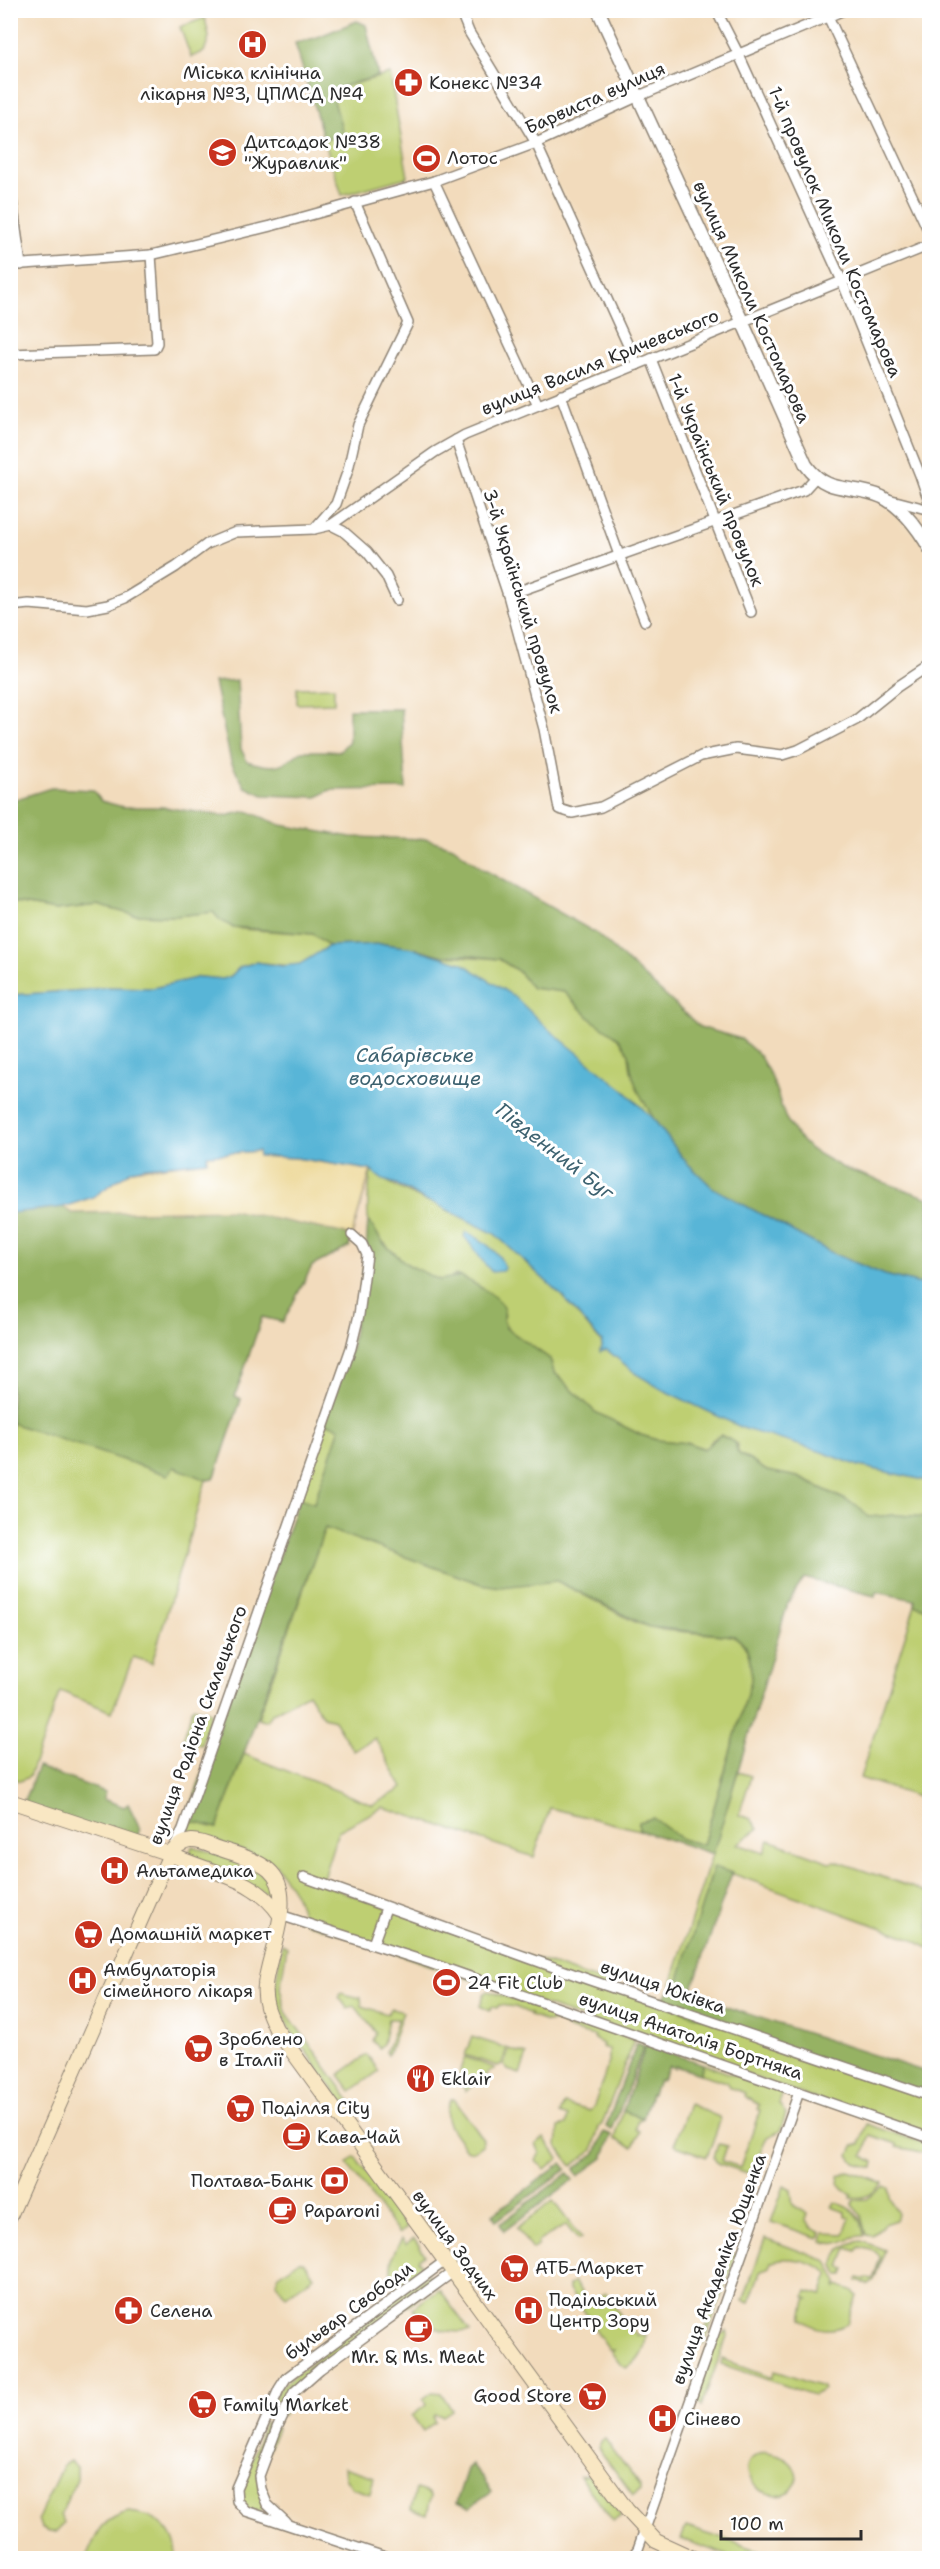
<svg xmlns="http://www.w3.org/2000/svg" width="940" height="2569" font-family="'Shantell Sans',sans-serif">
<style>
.green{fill:#becf72;stroke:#747d4e;stroke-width:1.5}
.forest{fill:#96b264;stroke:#606e48;stroke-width:1.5}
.sand{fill:#eeda9e;stroke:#8c8264;stroke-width:1.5}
.water{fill:#58b5d7;stroke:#427081;stroke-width:1.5}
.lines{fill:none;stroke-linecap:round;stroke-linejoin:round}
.minor-casing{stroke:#8e8374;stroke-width:12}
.tertiary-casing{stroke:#8e8374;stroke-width:15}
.secondary-casing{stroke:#8e8374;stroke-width:16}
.minor{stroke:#fff;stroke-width:9}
.tertiary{stroke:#fff;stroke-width:12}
.secondary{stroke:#f9e7c3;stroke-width:14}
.labels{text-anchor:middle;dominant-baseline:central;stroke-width:6;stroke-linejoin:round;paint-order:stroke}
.poi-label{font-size:18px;fill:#2b2b2b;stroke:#fff;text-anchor:start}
.street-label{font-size:18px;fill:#2b2b2b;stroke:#fff}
.water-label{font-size:20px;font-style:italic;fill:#3d6270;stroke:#fff}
</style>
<rect width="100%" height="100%" fill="#fff"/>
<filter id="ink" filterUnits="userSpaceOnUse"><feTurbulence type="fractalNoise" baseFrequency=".0167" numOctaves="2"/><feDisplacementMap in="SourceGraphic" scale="12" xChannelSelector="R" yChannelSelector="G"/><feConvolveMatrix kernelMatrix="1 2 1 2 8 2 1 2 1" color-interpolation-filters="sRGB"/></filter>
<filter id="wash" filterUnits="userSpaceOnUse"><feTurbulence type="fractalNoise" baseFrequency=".008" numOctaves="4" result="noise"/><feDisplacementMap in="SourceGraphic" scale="24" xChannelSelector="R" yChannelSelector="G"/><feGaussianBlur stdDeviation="1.35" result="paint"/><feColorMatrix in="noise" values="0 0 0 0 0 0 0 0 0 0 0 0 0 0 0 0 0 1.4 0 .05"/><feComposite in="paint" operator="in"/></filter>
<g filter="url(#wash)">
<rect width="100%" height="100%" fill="#f2dbbc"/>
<g class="green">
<polygon points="205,18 209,37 204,52 191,57 180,27"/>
<polygon points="390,74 408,177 342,195 324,140 343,134 331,90"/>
<polygon points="334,687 334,703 297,704 297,688"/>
<polygon points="10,902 56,910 97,905 134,915 176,916 213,912 220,920 241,929 313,934 329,946 499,959 518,971 532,988 564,992 592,1020 619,1038 629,1054 631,1070 655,1121 316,956 300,964 291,966 256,962 240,967 231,976 223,979 200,977 153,988 107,987 86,990 11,995"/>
<path d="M 371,1170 C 380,1179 421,1201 434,1203 L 495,1234 L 561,1295 L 602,1343 L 600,1351 L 607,1350 L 638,1375 L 683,1399 L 859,1466 L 929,1481 L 929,1517 L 895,1515 L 869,1517 L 856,1505 L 798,1477 L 767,1471 L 738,1453 L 737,1444 L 721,1435 L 713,1439 L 706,1449 L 688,1443 L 657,1440 L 641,1435 L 595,1412 L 554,1372 L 550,1359 L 509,1330 L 503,1320 L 505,1315 L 456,1275 C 452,1277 447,1280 443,1280 C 419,1280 377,1242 369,1221 C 365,1211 370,1182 371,1170 Z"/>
<polygon points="63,1207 72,1213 349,1247 312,1266 283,1322 262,1317 235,1396 241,1399 214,1479 206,1480 152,1663 133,1657 112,1712 60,1691 29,1777 20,1781 11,1778 11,1213"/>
<polygon points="325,1422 340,1427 314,1504 299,1498"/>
<path d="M 325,1528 L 481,1584 L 557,1581 L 637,1623 L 663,1630 L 734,1636 C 751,1646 751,1663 751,1681 L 703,1845 L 681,1839 L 653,1818 L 639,1822 L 639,1830 L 550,1808 L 534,1857 L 383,1807 L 338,1831 L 321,1884 L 929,2096 L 929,2138 L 305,1922 L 296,1896 L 275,1863 L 183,1829 L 186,1820 L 217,1828 L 244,1754 L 373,1805 L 403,1788 L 375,1738 L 353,1751 L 334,1720 L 323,1717 L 308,1693 L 271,1714 L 266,1721 L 258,1718 Z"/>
<polygon points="915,1605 929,1609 929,1790 921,1787 918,1797 860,1778"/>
<polygon points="193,1707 211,1712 201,1745 183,1740"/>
<polygon points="738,1772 751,1776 739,1815 751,1819 758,1829 737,1844 764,1853 769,1840 830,1862 836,1861 929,1893 929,1949 913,1939 714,1867 679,1979 676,1983 671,1984"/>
<path d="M 192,1846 C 216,1855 272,1865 274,1894 L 273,1896 L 188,1859 Z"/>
<polygon points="282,1944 287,1947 280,1988 286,2012 353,2104 341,2100 289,2028 278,2006 275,1989"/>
<polygon points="488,1991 634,2040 602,2124 599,2127 593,2150 572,2166 557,2146 559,2127 566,2125 568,2117 560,2114 564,2104 590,2111 594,2106 609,2062 609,2049 602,2047 603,2044 594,2039 594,2036 571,2030 556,2021 547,2022 530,2016 531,2014 515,2007 499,2005 497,2008 492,2007 490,2011 480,2006 484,1994"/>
<polygon points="340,1993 361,1998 362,2006 387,2014 392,2009 403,2012 388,2055 386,2052 398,2019 388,2019 383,2044 379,2048 373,2041 376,2033 355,2006 347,2008 339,1997"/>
<polygon points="472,2037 507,2048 502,2064 498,2066 465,2055"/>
<polygon points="509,2049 527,2055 520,2074 508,2070 504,2065"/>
<polygon points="367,2055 379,2071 351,2091 339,2075"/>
<path d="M 465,2057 L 495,2068 L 466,2091 C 456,2080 459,2070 465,2057 Z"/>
<polygon points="703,2064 783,2092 779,2104 786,2114 780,2131 767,2137 751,2174 717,2163 714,2158 718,2144 727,2146 722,2161 740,2167 760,2110 757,2109 759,2105 744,2096 745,2093 731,2088 727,2082 700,2074"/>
<path d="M 451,2099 L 454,2099 L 483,2139 L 482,2145 L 474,2151 L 466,2149 C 453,2132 439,2119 451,2099 Z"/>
<polygon points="689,2104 719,2117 720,2121 707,2157 674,2145"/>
<polygon points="623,2111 643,2118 637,2121 636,2130 640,2131 633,2147 615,2139"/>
<path d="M 867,2124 L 929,2145 L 929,2156 C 917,2149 908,2150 897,2147 L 897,2144 L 870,2135 L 863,2156 L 874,2162 L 873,2168 L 855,2163 L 849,2155 L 853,2146 L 860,2144 Z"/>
<polygon points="544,2138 559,2158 545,2170 536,2160 540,2153 536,2144"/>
<polygon points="355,2157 407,2228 399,2234 347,2164"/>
<path d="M 848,2171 L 852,2172 L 883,2183 C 874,2193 865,2200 851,2197 L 852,2194 L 843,2190 L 838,2184 L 839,2176 Z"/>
<polygon points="784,2186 791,2190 793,2205 808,2214 806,2220 812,2228 821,2233 819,2238 771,2222"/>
<polygon points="884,2186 889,2188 890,2199 898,2214 896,2220 884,2224 872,2236 866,2235 861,2215 852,2205 854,2200 867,2199"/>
<polygon points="553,2201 581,2238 578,2240 566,2225 537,2242 538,2245 532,2250 517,2228"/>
<path d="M 835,2202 C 853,2209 863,2215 864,2236 C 844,2235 845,2249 822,2241 L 824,2233 L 844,2234 L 850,2218 L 845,2217 L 845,2212 L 832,2207 Z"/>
<path d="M 414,2238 L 425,2254 L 418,2260 L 423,2268 L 396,2288 C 386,2270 391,2254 402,2239 L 406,2244 Z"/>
<path d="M 765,2238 L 827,2261 L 837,2281 L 836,2287 L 838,2285 L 853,2291 L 857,2296 L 847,2324 C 832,2332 814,2331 802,2318 L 806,2300 L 809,2299 L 805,2297 L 807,2291 L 822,2295 L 829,2275 C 820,2262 786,2254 771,2262 L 769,2267 L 760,2272 L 749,2303 L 743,2301 Z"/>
<path d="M 861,2241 L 885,2250 L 874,2280 L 869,2285 L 857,2281 L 858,2278 L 865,2280 L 866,2278 L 873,2279 L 880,2258 C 877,2249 868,2250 859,2247 L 856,2251 L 847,2248 L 840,2267 L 846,2269 L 844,2275 L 839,2275 C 825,2259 845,2242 861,2241 Z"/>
<polygon points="732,2254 737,2254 704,2344 701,2342"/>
<polygon points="299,2261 305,2263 314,2276 286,2296 276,2283 278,2276"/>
<polygon points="428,2274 436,2285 299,2385 283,2415 270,2410 280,2387"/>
<path d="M 574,2282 L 590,2304 L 606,2293 L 628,2327 L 630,2327 L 637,2335 L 646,2335 C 646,2350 637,2363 626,2368 L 620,2364 L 611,2352 L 613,2350 L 609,2350 L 593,2327 L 594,2325 L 569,2290 L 569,2286 Z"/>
<path d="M 439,2289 L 443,2295 L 470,2331 C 446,2334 428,2329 413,2308 Z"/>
<polygon points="727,2331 728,2333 701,2407 697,2402 698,2394 718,2336"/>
<polygon points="722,2359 772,2378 775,2371 822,2387 823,2390 813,2395 721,2364"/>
<polygon points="432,2392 441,2393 452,2410 443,2416 434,2414 433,2418 435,2422 423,2431 412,2416 426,2405 423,2399"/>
<polygon points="265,2422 277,2428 262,2465 263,2508 261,2511 246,2511 237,2498"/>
<polygon points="605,2439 640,2486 640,2490 633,2495 598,2448 602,2440"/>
<path d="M 765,2452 C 782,2454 797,2461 798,2479 L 789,2492 C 760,2506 725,2462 765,2452 Z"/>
<path d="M 70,2461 L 77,2467 L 77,2479 L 60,2515 L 64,2522 C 58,2534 53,2535 41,2528 L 38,2519 L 62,2466 Z"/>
<polygon points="344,2467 374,2477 370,2494 352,2488 345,2477"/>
<polygon points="591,2475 621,2516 613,2521 579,2476"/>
<polygon points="416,2489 428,2493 431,2496 427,2515 411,2510"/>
<path d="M 129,2512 C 156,2514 177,2530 177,2558 L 86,2558 C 97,2534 100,2519 129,2512 Z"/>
<polygon points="686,2527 783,2558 735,2558 681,2539"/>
</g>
<g class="forest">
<polygon points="357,21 366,25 378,76 331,90 343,134 324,140 295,43 315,38"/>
<path d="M 237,680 L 241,749 L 247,761 C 271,769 282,768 301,751 L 340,751 L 349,741 L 349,709 L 401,709 L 406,789 L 330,790 L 317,797 L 263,795 L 245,787 L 231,762 L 214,682 Z"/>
<polygon points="51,788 93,790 101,801 123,807 162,807 225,816 247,811 281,825 351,837 427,839 453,847 483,869 596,933 700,1027 741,1039 759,1055 772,1078 785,1117 796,1135 810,1149 843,1168 929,1198 929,1286 885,1275 834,1254 713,1188 686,1162 655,1121 637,1089 631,1070 629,1054 619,1038 592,1020 564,992 532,988 518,971 499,959 465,955 444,956 413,948 384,944 329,946 313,934 232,927 220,920 213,912 176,916 134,915 97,905 56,910 11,902 10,801"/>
<polygon points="63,1207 72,1213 232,1210 352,1235 349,1247 312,1266 283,1322 262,1317 235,1396 241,1399 214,1479 206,1480 174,1467 168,1475 11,1423 11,1213"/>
<path d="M 368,1220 L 384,1244 L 407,1264 L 439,1280 L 461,1276 C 475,1285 512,1300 503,1320 L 506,1328 L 550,1359 L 554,1372 L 595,1412 L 641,1435 L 657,1440 L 688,1443 L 704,1449 L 720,1435 L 735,1442 L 738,1453 L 767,1471 L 798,1477 L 856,1505 L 869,1517 L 895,1515 L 929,1517 L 929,1609 L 915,1605 L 915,1600 L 876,1592 L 875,1596 L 804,1578 L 788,1603 L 713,1854 L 639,1830 L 639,1822 L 653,1818 L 681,1839 L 703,1845 L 751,1681 C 751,1663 751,1646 734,1636 L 649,1627 L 557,1581 L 500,1587 L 481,1584 L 325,1528 L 217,1828 L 186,1820 L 299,1498 L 314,1503 L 340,1428 L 325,1422 L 351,1348 L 366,1251 Z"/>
<polygon points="38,1767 105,1792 103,1799 124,1807 128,1804 140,1828 135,1843 22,1805"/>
<polygon points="714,1867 732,1873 690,1995 929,2073 929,2096 659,2003 679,1979"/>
<polygon points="637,2043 644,2046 612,2130 606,2127"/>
<polygon points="646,2045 703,2064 700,2074 675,2066 674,2068 669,2066 661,2081 658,2080 653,2094 651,2094 643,2118 623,2111"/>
<polygon points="604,2132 612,2135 603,2158 578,2176 574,2169 596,2153"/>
<polygon points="562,2163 567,2169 496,2221 493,2214"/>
<polygon points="568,2173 573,2180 504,2231 500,2224"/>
<polygon points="472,2464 492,2492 469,2508 456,2503 467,2469"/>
</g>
<polygon class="sand" points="259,1151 259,1156 296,1158 371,1170 352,1235 232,1210 72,1213 63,1207 93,1197 132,1170 207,1161 207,1155"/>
<g class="water">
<polygon points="384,944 413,948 462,963 515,997 547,1028 625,1091 655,1121 686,1162 713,1188 834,1254 885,1275 929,1286 929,1481 859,1466 822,1452 745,1429 663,1390 638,1375 607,1350 600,1352 602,1342 561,1295 495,1234 434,1203 426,1201 396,1184 383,1180 370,1170 296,1158 259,1156 258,1151 207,1155 207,1161 146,1167 132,1170 93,1197 63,1207 11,1213 11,995 86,990 107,987 153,988 200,977 223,979 231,976 240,967 256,962 282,966 300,964 329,946"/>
<path d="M 466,1232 C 480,1238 501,1253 505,1268 L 502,1271 L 492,1272 C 481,1261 474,1248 464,1236 Z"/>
</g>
</g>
<g filter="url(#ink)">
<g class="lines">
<defs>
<g id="minor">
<polyline points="460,10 469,32 536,143 637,365"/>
<polyline points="716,10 739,55 842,281 920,475 930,504"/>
<polyline points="825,10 930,234"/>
<polyline points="434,181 538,405"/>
<polyline points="10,186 21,265"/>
<polyline points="10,265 151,255 271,226 434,181 536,143 639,96 844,10"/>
<polyline points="10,354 154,349 157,343 151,255"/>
<polyline points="651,359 751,612"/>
<polyline points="561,395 619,555 645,621"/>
<polyline points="456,440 508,595 544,729 559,809 572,813 601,807 701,756 736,749 782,755 798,750 856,720 897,687 930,665"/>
<polyline points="888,499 930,510"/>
<polyline points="331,525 435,452 465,435 930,245"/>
<polyline points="314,529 336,504 348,470 358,425 408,323 355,202"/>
<polyline points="508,595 804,490 815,478"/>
<polyline points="10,606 29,604 87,609 108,605 125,598 176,567 207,544 236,532 314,529 331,525 343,531 367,552 386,576 397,600"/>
<polyline points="174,1847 183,1829 351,1348 359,1315 367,1255 362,1244 352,1235"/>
<polyline points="304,1877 587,1979 930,2096"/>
<polyline points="280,1915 430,1963 930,2138"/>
<polyline points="373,1944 386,1908"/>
<polyline points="286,2522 267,2504 261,2489 259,2476 277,2428 294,2392 320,2369 453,2272"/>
<polyline points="388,2558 246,2511 237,2501 236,2488 279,2389 286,2378 445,2261"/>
<polyline points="631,2558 638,2549 799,2092"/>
</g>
<path id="tertiary" d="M 598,10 L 742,321 L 806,465 C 829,497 852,483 882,497 C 902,507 919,530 930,549"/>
<g id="secondary">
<path d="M 10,1801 L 170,1854 C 210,1874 253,1875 280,1915"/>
<path d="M 10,2216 L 170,1854 C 184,1837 195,1839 214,1847 C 231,1853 255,1858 269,1870 C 298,1895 268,1953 265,1985 C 263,2001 269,2014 276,2029 L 627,2510 L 656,2541 L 693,2558"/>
</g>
</defs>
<use href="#minor" class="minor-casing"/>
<use href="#tertiary" class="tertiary-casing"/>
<use href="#secondary" class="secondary-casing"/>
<use href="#minor" class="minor"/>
<use href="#tertiary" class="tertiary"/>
<use href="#secondary" class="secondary"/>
</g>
</g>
<defs>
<symbol id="hospital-disc" viewBox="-11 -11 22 22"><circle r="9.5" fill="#c8321e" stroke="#fff"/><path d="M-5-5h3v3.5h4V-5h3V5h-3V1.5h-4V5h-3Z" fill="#fff"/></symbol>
<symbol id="pharmacy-disc" viewBox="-11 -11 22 22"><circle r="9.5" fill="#c8321e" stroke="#fff"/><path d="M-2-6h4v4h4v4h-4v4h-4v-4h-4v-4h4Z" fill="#fff"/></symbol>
<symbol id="school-disc" viewBox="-11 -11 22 22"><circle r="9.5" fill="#c8321e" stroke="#fff"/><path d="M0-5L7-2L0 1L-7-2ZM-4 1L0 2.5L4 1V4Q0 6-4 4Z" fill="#fff"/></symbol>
<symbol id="stadium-disc" viewBox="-11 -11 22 22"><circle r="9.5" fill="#c8321e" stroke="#fff"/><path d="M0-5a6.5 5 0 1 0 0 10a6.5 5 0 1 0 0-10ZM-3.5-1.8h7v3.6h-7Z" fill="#fff"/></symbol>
<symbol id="supermarket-disc" viewBox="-11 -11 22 22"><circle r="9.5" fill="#c8321e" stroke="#fff"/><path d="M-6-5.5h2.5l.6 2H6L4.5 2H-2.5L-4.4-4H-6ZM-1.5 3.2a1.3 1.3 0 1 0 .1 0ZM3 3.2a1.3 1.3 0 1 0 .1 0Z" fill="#fff"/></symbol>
<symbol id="restaurant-disc" viewBox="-11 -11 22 22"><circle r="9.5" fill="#c8321e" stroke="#fff"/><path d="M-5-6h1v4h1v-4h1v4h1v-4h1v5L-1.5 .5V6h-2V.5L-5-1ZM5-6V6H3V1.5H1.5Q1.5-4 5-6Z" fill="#fff"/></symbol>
<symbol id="cafe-disc" viewBox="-11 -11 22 22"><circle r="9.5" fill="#c8321e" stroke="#fff"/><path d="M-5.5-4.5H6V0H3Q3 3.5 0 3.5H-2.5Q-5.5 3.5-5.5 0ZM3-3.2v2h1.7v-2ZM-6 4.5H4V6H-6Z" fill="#fff"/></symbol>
<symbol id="bank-disc" viewBox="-11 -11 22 22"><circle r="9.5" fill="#c8321e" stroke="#fff"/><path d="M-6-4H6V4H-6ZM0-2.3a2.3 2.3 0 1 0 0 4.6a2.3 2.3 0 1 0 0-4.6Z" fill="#fff"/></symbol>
</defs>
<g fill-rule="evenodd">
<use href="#hospital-disc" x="236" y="28" width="33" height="33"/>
<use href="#pharmacy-disc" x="392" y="66" width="33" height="33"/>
<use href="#school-disc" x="206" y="136" width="33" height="33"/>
<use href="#stadium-disc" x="410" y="142" width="33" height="33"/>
<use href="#hospital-disc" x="98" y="1854" width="33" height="33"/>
<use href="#supermarket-disc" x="72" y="1918" width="33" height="33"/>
<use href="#hospital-disc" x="66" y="1964" width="33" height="33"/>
<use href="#stadium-disc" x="430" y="1966" width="33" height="33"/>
<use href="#supermarket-disc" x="182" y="2032" width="33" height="33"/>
<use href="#restaurant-disc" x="404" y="2062" width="33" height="33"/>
<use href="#supermarket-disc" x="224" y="2092" width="33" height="33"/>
<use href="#cafe-disc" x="280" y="2120" width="33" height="33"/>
<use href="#bank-disc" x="318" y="2164" width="33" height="33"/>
<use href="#cafe-disc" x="266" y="2194" width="33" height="33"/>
<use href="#supermarket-disc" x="498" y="2252" width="33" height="33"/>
<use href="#hospital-disc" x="512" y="2294" width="33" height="33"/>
<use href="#pharmacy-disc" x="112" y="2294" width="33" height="33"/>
<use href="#cafe-disc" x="402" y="2312" width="33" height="33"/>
<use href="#supermarket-disc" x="576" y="2380" width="33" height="33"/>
<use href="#supermarket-disc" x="186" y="2388" width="33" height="33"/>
<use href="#hospital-disc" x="646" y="2402" width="33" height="33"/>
</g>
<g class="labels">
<g class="poi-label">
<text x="252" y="73" text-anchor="middle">Міська клінічна<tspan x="252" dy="21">лікарня №3, ЦПМСД №4</tspan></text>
<text x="429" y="83">Конекс №34</text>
<text x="244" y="142">Дитсадок №38<tspan x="244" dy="21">"Журавлик"</tspan></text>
<text x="447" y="158">Лотос</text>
<text x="136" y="1871">Альтамедика</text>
<text x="110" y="1934">Домашній маркет</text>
<text x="103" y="1970">Амбулаторія<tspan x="103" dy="21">сімейного лікаря</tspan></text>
<text x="467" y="1983">24 Fit Club</text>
<text x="219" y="2039">Зроблено<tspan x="219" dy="21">в Італії</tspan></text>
<text x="441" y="2079">Eklair</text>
<text x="262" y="2108">Поділля City</text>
<text x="317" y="2137">Кава-Чай</text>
<text x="313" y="2181" text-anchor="end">Полтава-Банк</text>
<text x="304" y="2211">Paparoni</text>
<text x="535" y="2268">АТБ-Маркет</text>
<text x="549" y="2300">Подільський<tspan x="549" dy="21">Центр Зору</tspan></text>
<text x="150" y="2311">Селена</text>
<text x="418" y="2357" text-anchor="middle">Mr. &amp; Ms. Meat</text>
<text x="572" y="2396" text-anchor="end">Good Store</text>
<text x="223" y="2405">Family Market</text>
<text x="684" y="2419">Сінево</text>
</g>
<g class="street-label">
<text transform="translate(595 98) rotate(-24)">Барвиста вулиця</text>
<text transform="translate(835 232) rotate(67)">1-й провулок Миколи Костомарова</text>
<text transform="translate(752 302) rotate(66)">вулиця Миколи Костомарова</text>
<text transform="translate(600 362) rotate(-22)">вулиця Василя Кричевського</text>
<text transform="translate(716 480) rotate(68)">1-й Український провулок</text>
<text transform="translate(523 601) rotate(73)">3-й Український провулок</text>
<text transform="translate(198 1725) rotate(-70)">вулиця Родіона Скалецького</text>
<text transform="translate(663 1987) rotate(19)">вулиця Юківка</text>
<text transform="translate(691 2036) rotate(19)">вулиця Анатолія Бортняка</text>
<text transform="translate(455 2245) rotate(54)">вулиця Зодчих</text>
<text transform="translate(719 2269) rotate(-70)">вулиця Академіка Ющенка</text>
<text transform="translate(349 2311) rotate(-36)">бульвар Свободи</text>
</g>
<g class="water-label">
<text x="415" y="1055">Сабарівське<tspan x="415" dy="23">водосховище</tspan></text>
<text transform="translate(555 1151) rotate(38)">Південний Буг</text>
</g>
</g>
<rect width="940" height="2569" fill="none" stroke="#fff" stroke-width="36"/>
<path d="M721 2530v9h140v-9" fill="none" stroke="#2b2b2b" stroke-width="3"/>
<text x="730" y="2530" font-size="18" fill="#2b2b2b" stroke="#ffffff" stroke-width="4.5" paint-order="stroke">100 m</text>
</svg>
